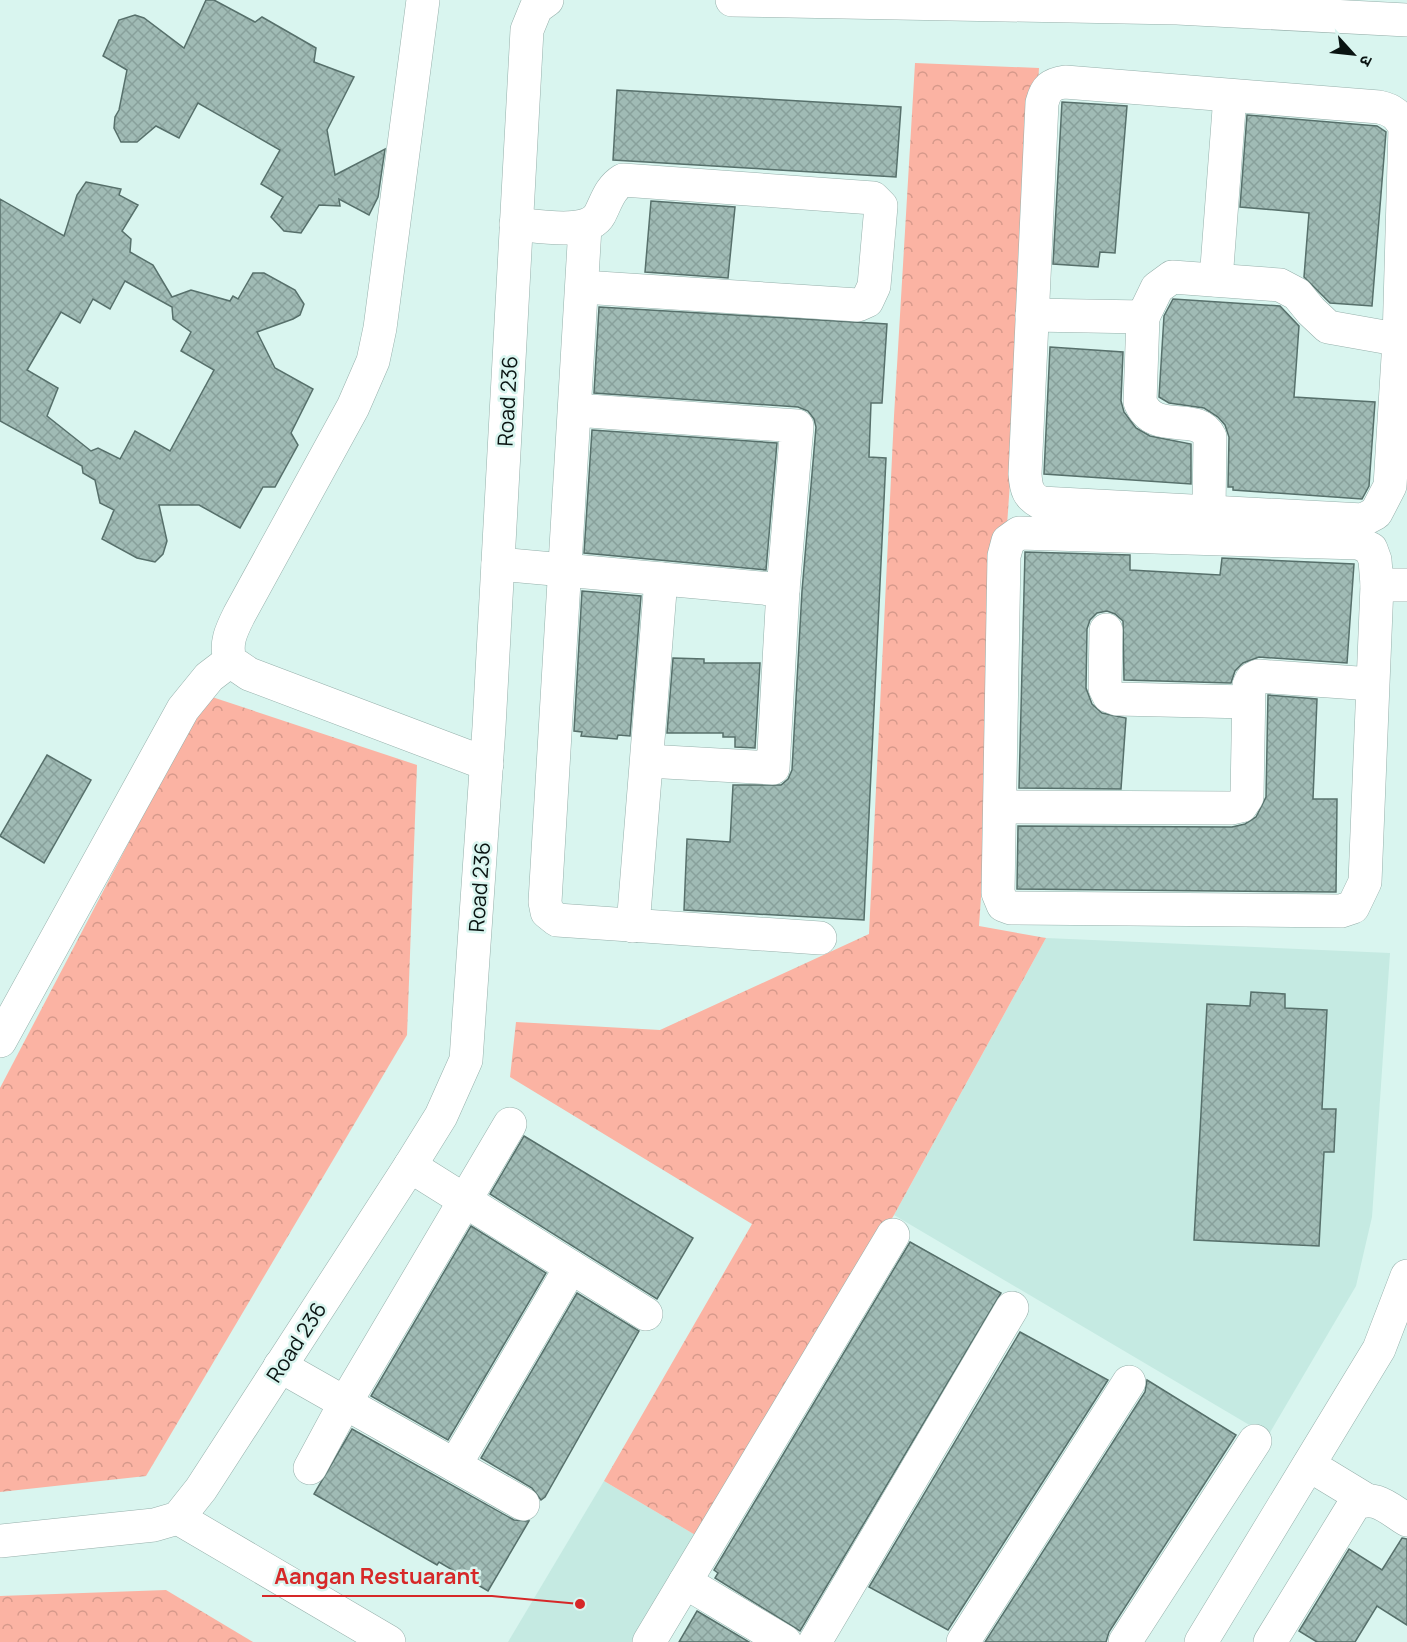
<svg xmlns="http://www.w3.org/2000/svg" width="1407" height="1642" font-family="Manrope,'Noto Sans Devanagari',sans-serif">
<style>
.built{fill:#c5eae2}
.park{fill:url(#park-crowns)}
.building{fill:url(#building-cross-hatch);stroke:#57706b;stroke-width:1.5;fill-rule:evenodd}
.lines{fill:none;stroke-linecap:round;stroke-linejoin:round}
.street-casing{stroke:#96b0ab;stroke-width:34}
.secondary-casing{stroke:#96b0ab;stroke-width:34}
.street{stroke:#fff;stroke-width:33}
.secondary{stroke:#fff;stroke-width:33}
.labels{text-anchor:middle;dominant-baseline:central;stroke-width:5;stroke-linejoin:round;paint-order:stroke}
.street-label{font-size:21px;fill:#0a1412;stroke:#d9f5ef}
.leader{fill:none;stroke:#d62828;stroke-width:2}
.callout-dot{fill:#d62828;stroke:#d9f5ef;stroke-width:2}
.callout-label{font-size:22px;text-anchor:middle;font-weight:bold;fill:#d62828;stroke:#d9f5ef;stroke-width:5;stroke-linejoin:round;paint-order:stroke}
</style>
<defs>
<pattern id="park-crowns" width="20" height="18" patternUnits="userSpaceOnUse" patternTransform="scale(1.5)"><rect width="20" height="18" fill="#fbb3a3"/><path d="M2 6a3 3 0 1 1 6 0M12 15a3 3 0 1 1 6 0" fill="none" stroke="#d6998b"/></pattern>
<pattern id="building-cross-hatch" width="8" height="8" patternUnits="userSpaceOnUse" patternTransform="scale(1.5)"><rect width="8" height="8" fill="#a0bbb5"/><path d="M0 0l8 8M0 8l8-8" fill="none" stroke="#88a09b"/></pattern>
</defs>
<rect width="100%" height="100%" fill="#d9f5ef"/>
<g class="built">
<polygon points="1046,938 1390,953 1372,1217 1356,1286 1268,1436 894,1215"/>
<polygon points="604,1481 702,1539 641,1642 508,1642"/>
</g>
<g class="park">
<polygon points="915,63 1039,68 979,926 1046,938 894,1215 702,1539 604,1481 752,1224 510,1077 516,1022 660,1030 869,934 894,416"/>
<polygon points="206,695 417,765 407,1035 146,1476 0,1492 0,1088"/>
<polygon points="166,1590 253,1642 0,1642 0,1596"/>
</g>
<g class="building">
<polygon points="206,0 214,0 255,22 262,17 316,48 314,62 354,77 327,130 335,175 385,149 378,197 369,215 339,199 340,206 319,205 301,233 284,231 271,217 283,197 261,184 280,150 198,103 179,138 156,126 137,142 121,142 114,128 115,117 119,110 127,70 103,56 119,20 135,15 144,18 184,48"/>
<polygon points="617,90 901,107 896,177 613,160"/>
<polygon points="1062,102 1127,106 1115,253 1100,252 1098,267 1053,264"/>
<polygon points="1247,115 1377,126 1386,132 1372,306 1330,303 1304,277 1309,213 1240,207"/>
<path d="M 86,182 L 121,189 L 119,195 L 138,205 L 122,231 L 131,239 L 130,252 L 153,265 L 172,297 L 191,290 L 230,301 L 233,296 L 238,299 L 253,273 L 264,273 L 295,290 L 304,304 L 300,315 L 293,319 L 257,332 L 275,368 L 313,389 L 291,433 L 298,445 L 275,487 L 263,487 L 240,528 L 199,505 L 159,505 L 167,541 L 163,554 L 155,562 L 137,558 L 102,539 L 114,510 L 100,503 L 95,480 L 83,473 L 82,466 L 0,421 L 0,199 L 64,236 L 77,195 ZM 125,281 L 172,307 L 173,319 L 191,332 L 181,351 L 214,370 L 170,451 L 135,431 L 120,459 L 98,448 L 91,451 L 47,416 L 58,388 L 27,370 L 61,312 L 80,323 L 93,299 L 110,309 Z"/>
<polygon points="651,201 735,207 728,278 645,272"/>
<polygon points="1173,299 1280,306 1299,326 1294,397 1375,402 1369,486 1362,499 1233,490 1233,487 1228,487 1229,437 1225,425 1218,417 1204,408 1169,403 1159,397 1164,316"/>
<polygon points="599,307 887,324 882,403 871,403 869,457 886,458 864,920 684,910 687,839 730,842 733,785 781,785 788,779 792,770 802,591 816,427 814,419 808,411 798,407 594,393"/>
<polygon points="1050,347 1123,352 1121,401 1124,412 1136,428 1150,436 1191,444 1191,484 1044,474"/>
<polygon points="592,430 777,443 766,570 584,553"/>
<polygon points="1025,552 1130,555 1130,570 1220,575 1222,558 1354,564 1347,663 1259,657 1243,663 1235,671 1231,683 1124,680 1123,621 1115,614 1107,611 1097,613 1090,620 1087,629 1086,688 1092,704 1102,713 1126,718 1121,789 1019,788"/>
<polygon points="582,591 641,596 630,736 618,735 617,739 581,736 582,732 574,731"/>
<polygon points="673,658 704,659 704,663 760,663 755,748 735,747 735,737 723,737 723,733 667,733"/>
<polygon points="1268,695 1317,699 1313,799 1337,799 1336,892 1017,889 1018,826 1232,827 1245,824 1256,817 1266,797"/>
<polygon points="47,755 91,780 44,863 0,836"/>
<polygon points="1251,992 1285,994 1285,1008 1327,1010 1322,1109 1336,1109 1334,1152 1324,1152 1319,1246 1194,1240 1207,1004 1250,1006"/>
<polygon points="524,1136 693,1238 657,1299 490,1194"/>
<polygon points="471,1226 546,1273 448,1440 371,1396"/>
<polygon points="910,1242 1001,1293 800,1631 715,1578 718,1573 714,1570"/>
<polygon points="577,1293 639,1331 545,1497 541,1500 532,1488 481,1458"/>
<polygon points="1020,1332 1108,1380 948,1630 869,1587"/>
<polygon points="1147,1380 1236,1435 1109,1632 1106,1642 985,1642 1145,1392"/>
<polygon points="352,1429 514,1520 529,1521 488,1591 439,1562 437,1565 314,1494"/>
<polygon points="1402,1538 1407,1539 1407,1625 1377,1606 1355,1642 1317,1642 1299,1631 1349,1549 1382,1570"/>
<polygon points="697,1611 749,1642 679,1642"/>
</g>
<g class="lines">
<defs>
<g id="street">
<path d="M 423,0 L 380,328 L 373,361 L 353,407 L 239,615 C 231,631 225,643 230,661 L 249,674 L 487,764"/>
<path d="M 1065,82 L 1379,107 C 1393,110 1398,115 1405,127 L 1399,341 L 1390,486 L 1376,513 L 1363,520 L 1041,503 C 1028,496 1026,489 1025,474 L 1042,103 C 1046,88 1051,84 1065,82 Z"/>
<path d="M 516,224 C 539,226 588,236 600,214 C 607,200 610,188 623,180 L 873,198 L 881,206 L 874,286 L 867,301 L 858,305 L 583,287"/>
<polyline points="585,227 545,902 547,912 557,920 820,938"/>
<polyline points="1216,280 1230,96"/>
<polyline points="1032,315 1143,317 1157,288 1172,277 1280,285 1297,294 1311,311 1328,327 1407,341"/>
<path d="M 1143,317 L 1140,402 C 1155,437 1197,410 1210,437 L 1209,511"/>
<polyline points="575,410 797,426 783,590 773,768 647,761"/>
<polygon points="1019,533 1359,543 1371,549 1375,560 1377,585 1365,882 1353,907 1341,911 1011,908 1003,905 998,893 1004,556 1008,541"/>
<polyline points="498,564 783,590"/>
<polyline points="1377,585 1407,585"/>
<polyline points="1106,630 1105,688 1109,696 1117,699 1248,702"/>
<polyline points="1000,807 1232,808 1241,806 1247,797 1249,685 1252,679 1258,676 1372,684"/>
<polyline points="633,926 661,579"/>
<polyline points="0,1041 183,709 209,677 230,661"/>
<polyline points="410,1166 646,1314"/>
<polyline points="280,1366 523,1504"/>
<polyline points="455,1465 571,1267"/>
<polyline points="1309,1465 1365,1499"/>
<polyline points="310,1468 345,1403 510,1124"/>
<polyline points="178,1518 389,1642"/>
<polyline points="685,1582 785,1642"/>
<polyline points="649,1642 893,1235"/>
<polyline points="815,1642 1012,1308"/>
<polyline points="963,1642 1129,1382"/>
<polyline points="1125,1642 1255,1441"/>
<polyline points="1201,1642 1379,1349 1407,1276"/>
<path d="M 1270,1642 L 1354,1505 C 1374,1493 1389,1509 1407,1520"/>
</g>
<g id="secondary">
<polyline points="732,0 1177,8 1407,20"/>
<polyline points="0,1541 154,1525 178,1518 201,1489 410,1166 441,1116 466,1060 489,727 527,30 536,8 547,0"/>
</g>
</defs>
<use href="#street" class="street-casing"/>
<use href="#secondary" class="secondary-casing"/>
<use href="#street" class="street"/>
<use href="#secondary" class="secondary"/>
</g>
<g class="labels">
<g class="street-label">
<text transform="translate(507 401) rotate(-87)">Road 236</text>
<text transform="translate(479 887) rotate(-86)">Road 236</text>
<text transform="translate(296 1342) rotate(-57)">Road 236</text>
</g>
</g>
<path class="leader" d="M580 1604L492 1596H262"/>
<circle class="callout-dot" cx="580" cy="1604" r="6"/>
<g class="callout-label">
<text x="377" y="1584">Aangan Restuarant</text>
</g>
<g transform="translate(1353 54) rotate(117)" stroke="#d9f5ef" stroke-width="4.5" paint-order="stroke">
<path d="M0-4.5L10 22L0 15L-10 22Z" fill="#0a1412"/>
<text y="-9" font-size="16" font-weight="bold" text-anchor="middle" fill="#0a1412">उ</text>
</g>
</svg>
